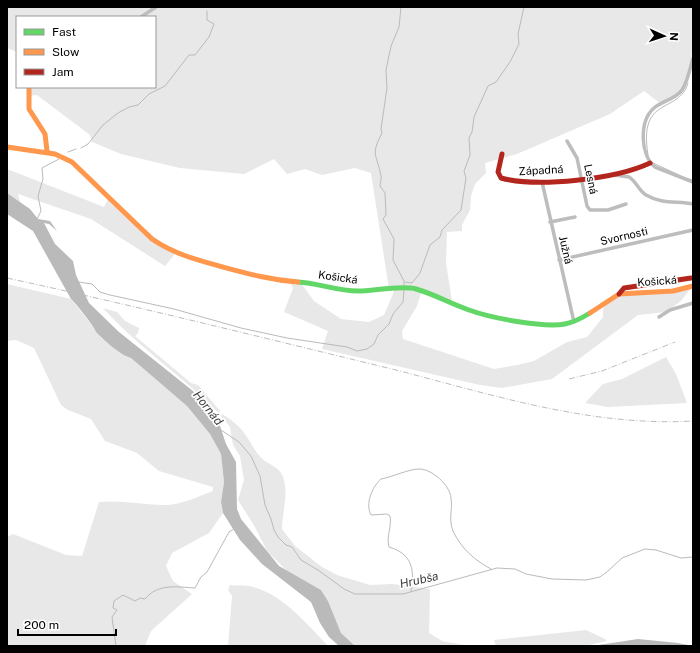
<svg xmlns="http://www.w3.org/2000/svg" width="700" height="653" font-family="'Public Sans',sans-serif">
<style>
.green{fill:#e8e8e8}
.water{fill:#bababa}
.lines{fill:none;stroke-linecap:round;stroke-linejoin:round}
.stream{stroke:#bababa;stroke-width:1}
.street{stroke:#bdbdbd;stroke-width:3.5}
.fast{stroke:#63d668;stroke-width:5}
.slow{stroke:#ff974d;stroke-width:5}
.jam{stroke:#b3261e;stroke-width:5}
.rail{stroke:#bdbdbd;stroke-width:1;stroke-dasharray:6 2 1 2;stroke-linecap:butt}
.labels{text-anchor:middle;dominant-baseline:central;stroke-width:3.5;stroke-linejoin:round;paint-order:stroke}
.street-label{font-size:11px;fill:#000;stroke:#fff}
.water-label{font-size:12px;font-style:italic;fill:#3d3d3d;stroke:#fff}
</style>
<rect width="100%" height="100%" fill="#fff"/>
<g class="green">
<path d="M 7,7 L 693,7 C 693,29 695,75 679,92 C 675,97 667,100 661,104 L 644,91 L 610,114 L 517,154 L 485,163 L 486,173 L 475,184 L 471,196 L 470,210 L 462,225 L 462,231 L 447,232 L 446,263 L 452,301 L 409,289 L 421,293 L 417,306 L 402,331 L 403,339 L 494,369 L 517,365 L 534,361 L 567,342 L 587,337 L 603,317 L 603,309 L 606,302 L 620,296 L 691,288 L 681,301 L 666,312 L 638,315 L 552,379 L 502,388 L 480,385 L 322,349 L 328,331 L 284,312 L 293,288 L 290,283 L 301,283 L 314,301 L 341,319 L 369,322 L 384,315 L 395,289 L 389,289 L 371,173 L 355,168 L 322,175 L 305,169 L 287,174 L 274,159 L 244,174 L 180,168 L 121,154 L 92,142 L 90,135 L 37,95 L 29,96 L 29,87 L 155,87 L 155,17 L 17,17 L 17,52 L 7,48 Z"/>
<polygon points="7,169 104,207 108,199 168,248 173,250 174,255 165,266 91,219 18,194 20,202 7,193"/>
<path d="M 7,284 L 71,299 L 102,338 L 126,356 L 131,358 L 187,406 L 210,434 L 221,454 L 224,482 L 221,502 L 223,513 L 209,533 L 172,553 L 166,566 L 173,581 L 192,594 L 151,631 L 145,646 L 7,646 L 7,537 L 13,534 L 66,555 L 82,556 L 99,502 C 120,500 140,504 162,505 C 179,506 197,497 213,491 L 213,487 L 159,471 L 137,453 L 105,441 L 91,419 L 68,410 L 61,405 L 34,348 L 16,340 L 7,341 Z"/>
<path d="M 103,308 L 117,312 L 125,321 L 139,328 L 138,333 L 135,336 L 191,383 L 198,385 L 220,411 L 219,413 C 182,376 138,347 103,308 Z"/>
<polygon points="666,357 676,374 687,403 608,407 585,403 603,384 622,379"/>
<path d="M 222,414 C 232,420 241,427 247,437 C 253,446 256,454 265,461 C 272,466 280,468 283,477 C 289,493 282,513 282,529 L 295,546 L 322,567 L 337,575 L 370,585 L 392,584 L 430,589 L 429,633 L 442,641 L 470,646 L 355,646 L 341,633 L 328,601 L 321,590 L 287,571 L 267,551 L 255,527 L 238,500 L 244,480 L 240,456 L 233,445 L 230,427 L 221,416 Z"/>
<path d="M 230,585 C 236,586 243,585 249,586 C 282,593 306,623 328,646 L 228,646 L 232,596 L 228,590 Z"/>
<polygon points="586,630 605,639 607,641 584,646 496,646 494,640"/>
</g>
<g class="water">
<path d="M 7,193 L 30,209 L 38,219 L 50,221 L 57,231 L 49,224 L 44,223 L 55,244 L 73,261 L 76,275 L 89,303 L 119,332 L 193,391 L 220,426 L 226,444 L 236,462 L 237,509 L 241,519 L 279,566 L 321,590 L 328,601 L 341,633 L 355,646 L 339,646 L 329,637 L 320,623 L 311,602 L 262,564 L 240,540 L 223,513 L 221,502 L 224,482 L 221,454 L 210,434 L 187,406 L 131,358 C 120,355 104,340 96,332 C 96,329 75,302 71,299 L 33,231 L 7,214 Z"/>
<polygon points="638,639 678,643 693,646 592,646"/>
</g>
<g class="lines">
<g class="stream">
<path d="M 401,7 L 399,27 L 391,46 L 386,70 L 387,88 L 381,129 L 382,133 C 370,156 377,154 381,176 C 382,179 380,182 380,186 L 385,193 L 386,215 L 383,219 L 394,239 L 393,260 L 404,281 L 404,287"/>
<polyline points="81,148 88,144 103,125 118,113 129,107 138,105 149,94 165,86 189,55 195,55 209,37 214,24 207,20 207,11"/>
<polyline points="68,152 76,149"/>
<path d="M 648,155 C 638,94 679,115 688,83"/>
<polyline points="653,163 679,175"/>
<polyline points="689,179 693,180"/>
<polyline points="37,219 41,211 38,196 43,179 42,168 59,159"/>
<polyline points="78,282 92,284 100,292 110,295 174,309 241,328 287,338 347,347 357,351 367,349 374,344 378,335 389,324 393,314 403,302 404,290"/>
<polyline points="405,282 412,283 420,273 430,245 440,237 442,230 461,210 466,178 464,171 470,155 469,138 472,132 474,117 488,86 496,82 510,62 519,44 518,34 524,7"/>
<polyline points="221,430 239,442 251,456 260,476 265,505 271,519 274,530 278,537 286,545 292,547 301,560 318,570 344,589 355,594 403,594 497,568 515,569 526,574 552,579 586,580 600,577 608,571 622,558 645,549 656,550 681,558 693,557"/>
<path d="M 411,591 C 415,569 412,554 389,547 C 386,536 392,527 390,516 L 387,514 L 371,515 C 365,504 372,487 381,479 C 392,477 409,469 419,469 C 432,469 450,485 451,498 C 453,510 448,518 453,531 C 461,548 474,560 491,569"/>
<path d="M 116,646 L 112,617 L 117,610 L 113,608 L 114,601 L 123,595 L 135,601 L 140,598 L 145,599 C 158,583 177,587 195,588 L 201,577 L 207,572 L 229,532 L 234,529"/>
</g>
<g class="street">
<polyline points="141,17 156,7"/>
<path d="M 693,58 C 690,68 688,81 682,90 C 676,99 662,101 654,108 C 639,121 640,155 655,167 L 693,182"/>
<polyline points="567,141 577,158 587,206 590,210 608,210 626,204"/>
<path d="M 615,175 L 629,177 C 636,181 639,191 646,195 C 661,204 677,201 693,204"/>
<polyline points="542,182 574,322"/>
<polyline points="550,222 575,217"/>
<polyline points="559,260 693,230"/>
<polyline points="659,317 670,310 693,303"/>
</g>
<path class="fast" d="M 298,282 C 318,283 337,291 358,291 C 373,291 402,285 416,289 C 434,294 451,304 469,310 C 491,318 543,328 565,324 C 575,322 582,318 590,313"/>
<g class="slow">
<polyline points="29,87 29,109 45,134 47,151"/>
<path d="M 7,147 L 55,154 L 72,162 L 152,239 C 174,254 197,260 223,267 C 249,274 271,280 298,282"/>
<polyline points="590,313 619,294 673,291 693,286"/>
</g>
<g class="jam">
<path d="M 502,154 L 498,172 L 501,178 C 538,188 616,179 650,163"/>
<polyline points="619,294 624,288 691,278"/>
</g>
<g class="rail">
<path d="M 7,278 C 136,306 264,338 392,369 C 490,394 590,427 693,421"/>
<polyline points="569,379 602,371 675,342"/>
</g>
</g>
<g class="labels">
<g class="street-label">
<text transform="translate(541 170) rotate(-3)">Západná</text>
<text transform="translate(591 179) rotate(78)">Lesná</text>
<text transform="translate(624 236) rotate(-13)">Svornosti</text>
<text transform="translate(566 250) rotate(77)">Južná</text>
<text transform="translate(338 277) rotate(8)">Košická</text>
<text transform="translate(657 281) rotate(-4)">Košická</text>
</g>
<g class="water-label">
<text transform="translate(208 408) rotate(52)">Hornád</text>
<text transform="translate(419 580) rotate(-13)">Hrubša</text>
</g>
</g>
<rect width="700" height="653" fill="none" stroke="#000000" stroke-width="16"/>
<rect x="16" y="16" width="140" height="72" fill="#ffffff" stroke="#999999"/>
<rect x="24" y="29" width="20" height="6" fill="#63d668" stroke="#999999"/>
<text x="52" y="36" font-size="12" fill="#000000">Fast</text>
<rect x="24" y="49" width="20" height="6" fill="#ff974d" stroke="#999999"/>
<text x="52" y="56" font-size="12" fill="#000000">Slow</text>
<rect x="24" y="69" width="20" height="6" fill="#b3261e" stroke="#999999"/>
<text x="52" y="76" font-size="12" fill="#000000">Jam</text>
<g transform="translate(664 36) rotate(93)" stroke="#ffffff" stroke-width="3" paint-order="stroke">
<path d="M0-3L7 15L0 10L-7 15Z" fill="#000000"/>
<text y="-6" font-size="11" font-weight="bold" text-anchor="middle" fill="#000000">N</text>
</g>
<path d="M18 629v6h98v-6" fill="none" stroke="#000000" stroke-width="2"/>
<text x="24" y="629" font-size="12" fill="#000000" stroke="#ffffff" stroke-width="3" paint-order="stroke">200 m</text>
</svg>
